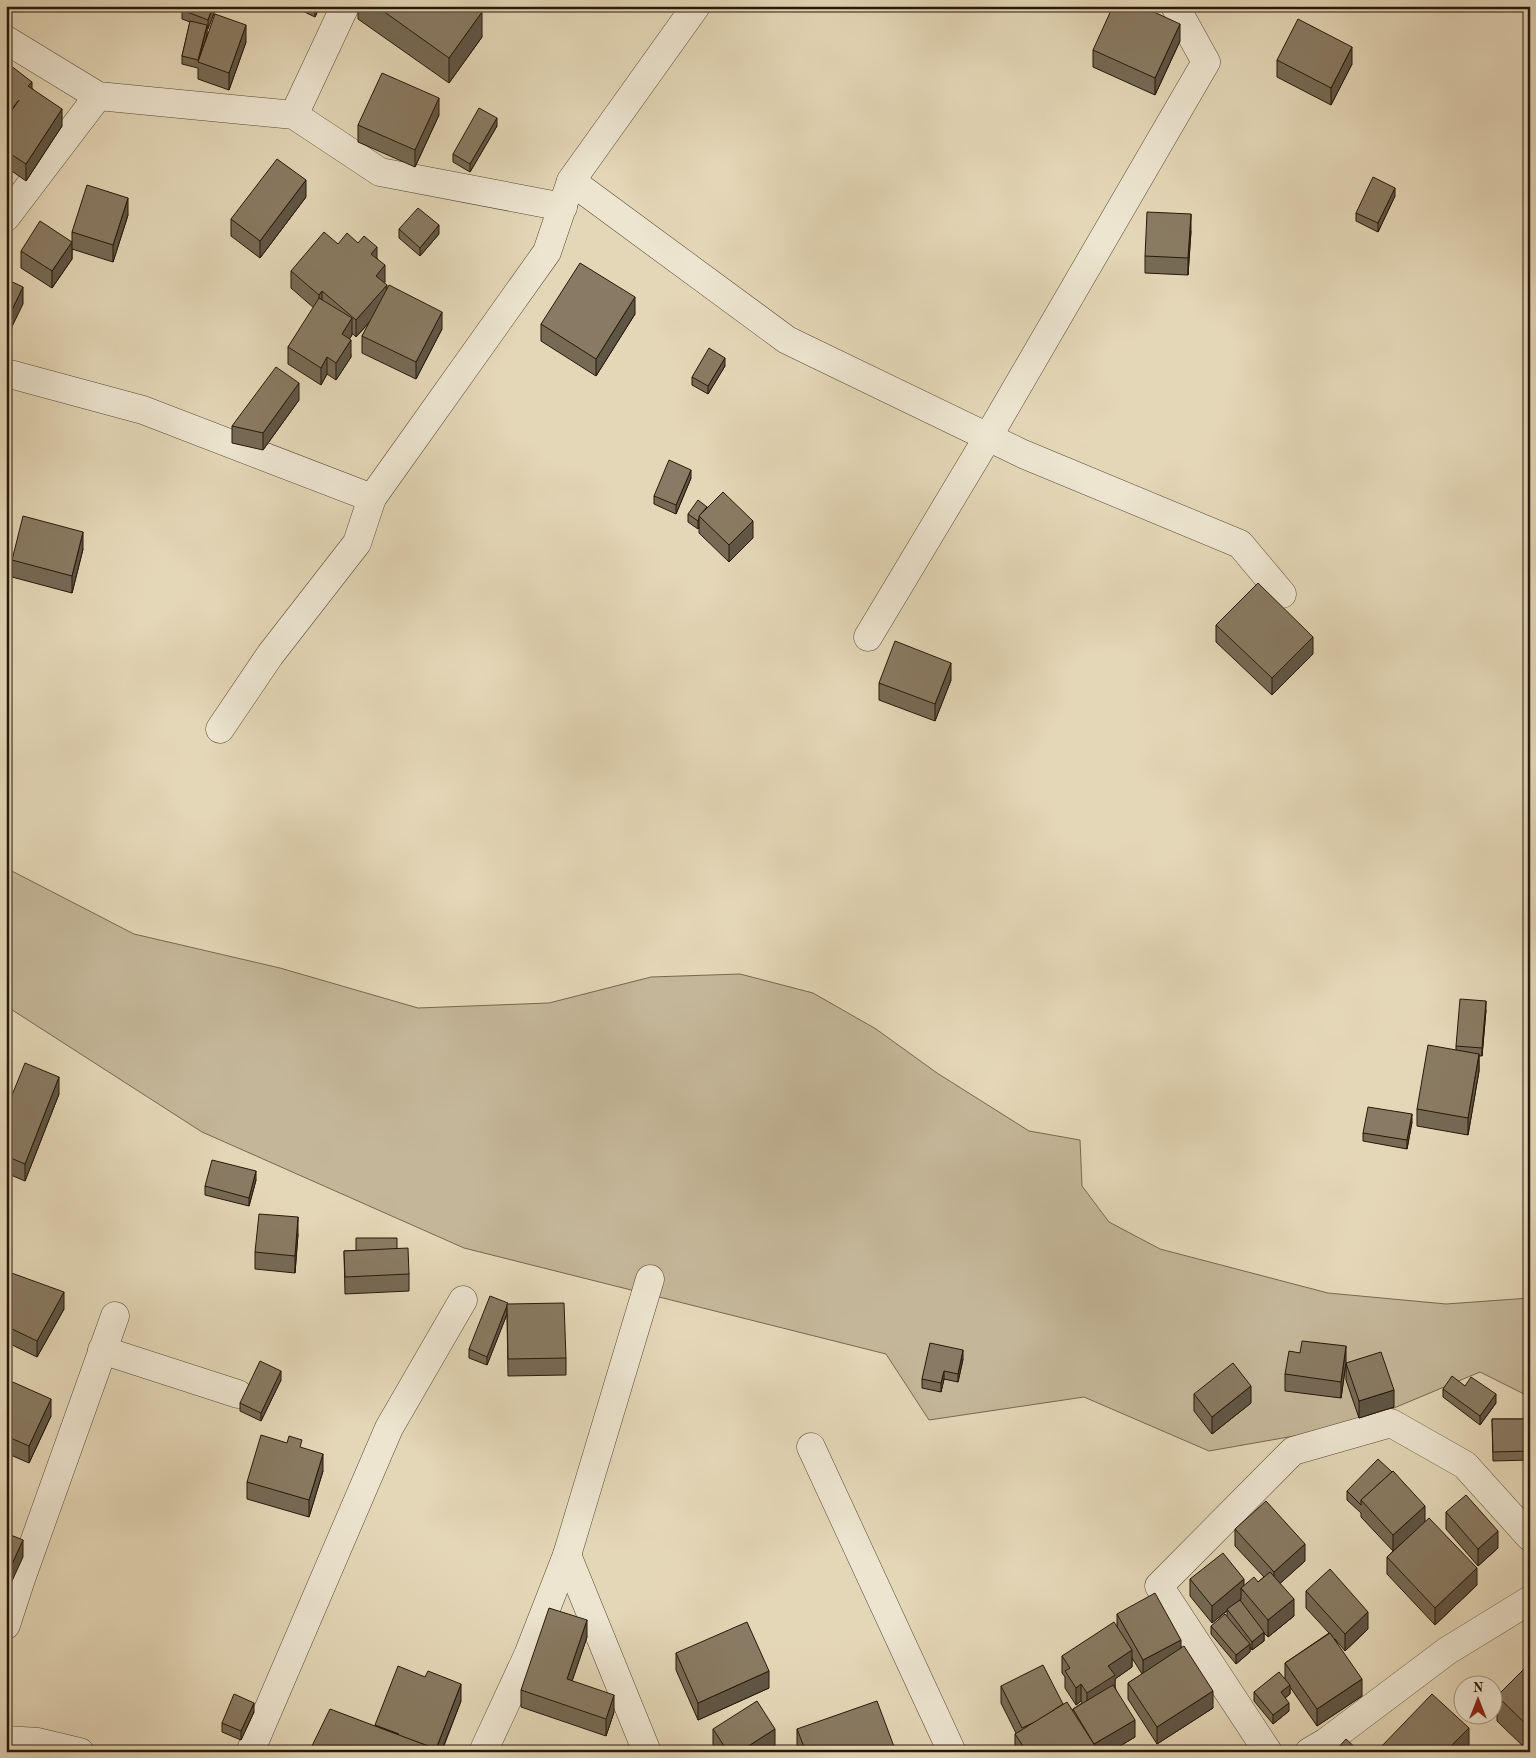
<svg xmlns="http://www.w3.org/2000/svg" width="1536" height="1758" font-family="'Old Standard TT',serif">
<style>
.green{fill:#c4b799;stroke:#766851}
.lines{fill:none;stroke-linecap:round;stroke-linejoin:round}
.minor-casing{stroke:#564834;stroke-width:29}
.minor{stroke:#ede5d0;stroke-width:28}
.wall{fill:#766a55;stroke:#271809}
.shaded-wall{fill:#605645;stroke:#271809}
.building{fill:#897b63;stroke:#271809}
</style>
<rect width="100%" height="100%" fill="#e4d7b7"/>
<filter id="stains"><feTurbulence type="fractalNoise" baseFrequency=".004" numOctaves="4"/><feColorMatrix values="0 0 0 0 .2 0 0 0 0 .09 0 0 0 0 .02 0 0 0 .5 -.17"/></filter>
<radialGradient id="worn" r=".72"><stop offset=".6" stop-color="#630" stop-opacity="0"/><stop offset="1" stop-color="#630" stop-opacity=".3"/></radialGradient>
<polygon class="green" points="6,868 134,934 280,968 418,1008 549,1003 651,977 740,974 813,993 876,1029 937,1073 1029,1131 1080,1140 1082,1186 1109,1222 1160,1249 1328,1293 1446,1304 1530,1298 1530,1397 1480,1372 1351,1426 1209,1451 1084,1397 929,1420 886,1354 464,1248 202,1132 6,1006"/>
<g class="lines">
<defs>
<g id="minor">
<polyline points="6,40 98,96 294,115 380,172 563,207"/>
<polyline points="294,115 345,6"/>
<polyline points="571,181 787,340 1023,454 1240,544 1282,594"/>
<polyline points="6,217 98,96"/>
<polyline points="6,373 143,410 372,498 547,252 571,181 696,6"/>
<polyline points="868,637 988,437 1206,62 1175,6"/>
<polyline points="220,729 270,655 357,543 372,498"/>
<polyline points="102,1350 238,1394"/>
<polyline points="811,1447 952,1752"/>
<polyline points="567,1555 647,1752"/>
<polyline points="6,1625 21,1579 115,1316"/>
<polyline points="6,1740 38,1742 80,1752"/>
<polyline points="250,1752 389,1428 463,1300"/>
<polyline points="483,1752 528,1655 567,1555 650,1279"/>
<polyline points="1268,1752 1159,1586 1293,1451 1391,1423 1465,1465 1530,1537"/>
<polyline points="1309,1752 1326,1742 1447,1651 1530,1600"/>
</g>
</defs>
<use href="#minor" class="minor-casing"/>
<use href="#minor" class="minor"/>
</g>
<g class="wall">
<polygon points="184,6 217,6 207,29 207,34 206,39 246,42 229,90 198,79 198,68 182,64 182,56 190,22 182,19 182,10"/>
<polygon points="292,6 320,6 315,17"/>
<polygon points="358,6 474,6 482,37 449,83 358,19"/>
<polygon points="1180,41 1155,95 1093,67 1093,50"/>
<polygon points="1277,60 1352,64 1331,105 1277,77"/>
<polygon points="6,62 32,88 62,126 26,181 6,167"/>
<polygon points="439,115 415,167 358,142 358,125"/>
<polygon points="497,126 470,172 453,162 453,154"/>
<polygon points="1395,196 1378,232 1356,221 1356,213"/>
<polygon points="306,197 260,258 231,236 231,219"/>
<polygon points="128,215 113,262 72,249 72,259 52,288 21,268 21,251 72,242 72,232"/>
<polygon points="399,229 439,234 420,256 399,238"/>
<polygon points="1191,231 1188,275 1145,273 1145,256"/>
<polygon points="338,244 377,258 385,282 384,283 387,289 442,329 416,379 362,353 362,336 370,322 356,337 352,333 352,335 349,339 351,357 336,380 327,374 321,385 288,364 288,347 314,308 291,288 291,271"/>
<polygon points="635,314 596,376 541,341 541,324"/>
<polygon points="725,366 708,394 692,385 692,377"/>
<polygon points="299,400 263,450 232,443 232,426"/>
<polygon points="691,478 676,514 654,504 654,496"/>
<polygon points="707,507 753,538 729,562 699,533 699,527 698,529 688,522 688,514"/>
<polygon points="83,549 72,593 12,577 12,560"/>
<polygon points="1216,625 1313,654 1272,695 1216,642"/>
<polygon points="951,680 935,721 879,700 879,683"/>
<polygon points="1486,1010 1482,1056 1479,1056 1479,1071 1468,1135 1417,1126 1417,1109 1456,1050 1456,1046"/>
<polygon points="59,1094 25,1181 6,1173 6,1110"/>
<polygon points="1412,1122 1407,1149 1363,1141 1363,1133"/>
<polygon points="256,1180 249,1206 205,1195 205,1186"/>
<polygon points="298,1234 295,1273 255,1269 255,1252"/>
<polygon points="397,1249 409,1274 409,1291 345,1294 344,1251"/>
<polygon points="6,1271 64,1309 37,1357 6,1342"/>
<polygon points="508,1304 566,1358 566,1375 508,1376 507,1314 487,1365 469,1358 469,1349"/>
<polygon points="963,1359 958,1382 944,1379 941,1392 922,1388 922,1379"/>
<polygon points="1346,1363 1341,1398 1285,1391 1285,1374"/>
<polygon points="1346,1363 1394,1407 1359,1418 1346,1380"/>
<polygon points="6,1379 51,1416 29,1463 6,1453"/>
<polygon points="281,1380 261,1421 240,1411 240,1403"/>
<polygon points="1443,1389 1496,1403 1480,1425 1443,1397"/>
<polygon points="1194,1394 1251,1403 1212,1434 1194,1411"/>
<polygon points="1492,1419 1530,1419 1530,1460 1493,1461"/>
<polygon points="302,1448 323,1471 309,1517 247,1499 247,1482"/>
<polygon points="1347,1491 1425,1522 1477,1585 1435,1625 1387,1574 1387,1557 1393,1551 1361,1517 1361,1513 1347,1500"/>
<polygon points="1446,1512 1498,1548 1478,1566 1446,1529"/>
<polygon points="1235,1529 1305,1561 1280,1583 1294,1616 1268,1637 1264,1633 1264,1641 1252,1650 1250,1647 1250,1652 1236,1664 1211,1634 1211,1626 1227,1616 1227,1611 1212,1623 1190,1596 1190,1579 1244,1586 1258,1582 1264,1577 1235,1546"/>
<polygon points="1306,1591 1368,1629 1345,1651 1335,1639 1362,1696 1317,1726 1290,1687 1290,1694 1285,1698 1289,1711 1273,1724 1254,1701 1254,1692 1285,1679 1285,1663 1329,1633 1306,1608"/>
<polygon points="1117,1614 1181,1648 1213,1708 1157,1744 1128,1699 1128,1683 1142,1674 1132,1658 1132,1667 1115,1679 1115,1687 1135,1737 1110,1752 1015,1752 1015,1734 1016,1733 1001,1703 1001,1686 1063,1704 1073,1710 1073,1709 1082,1703 1081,1701 1076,1705 1065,1688 1065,1677 1062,1673 1062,1656 1117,1627"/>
<polygon points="587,1637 572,1681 614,1712 606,1736 521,1707 521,1690"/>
<polygon points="676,1653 769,1688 698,1720 676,1670"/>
<polygon points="1530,1663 1530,1752 1529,1752 1497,1721 1497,1696"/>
<polygon points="461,1701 442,1751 375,1726 375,1725"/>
<polygon points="254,1712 241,1740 222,1732 222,1723"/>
<polygon points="713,1729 775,1746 773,1747 776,1752 717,1752 713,1745"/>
<polygon points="797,1729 896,1752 797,1752"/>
</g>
<g class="shaded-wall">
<polygon points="213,6 217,6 208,29 208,20"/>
<polygon points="315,6 320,6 315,17"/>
<polygon points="482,12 482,37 449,83 449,58"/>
<polygon points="1180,24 1180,41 1155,95 1155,78"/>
<polygon points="207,25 207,34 200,63 199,60"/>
<polygon points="246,25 246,42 229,90 229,73"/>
<polygon points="1352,47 1352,64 1331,105 1331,88"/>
<polygon points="32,82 32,99 28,86"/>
<polygon points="439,98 439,115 415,167 415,150"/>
<polygon points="62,109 62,126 26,181 26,164"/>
<polygon points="497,118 497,126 470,172 470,164"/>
<polygon points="306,180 306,197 260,258 260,241"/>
<polygon points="1395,188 1395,196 1378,232 1378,223"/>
<polygon points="128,198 128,215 113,262 113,245"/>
<polygon points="1191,214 1191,231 1188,275 1188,258"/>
<polygon points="439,225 439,234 420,256 420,248"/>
<polygon points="72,242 72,259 52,288 52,271"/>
<polygon points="377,247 377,264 371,254"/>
<polygon points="385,265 385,282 376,293 376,276"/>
<polygon points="387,285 387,302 356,337 356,320"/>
<polygon points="23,287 23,304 6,339 6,322"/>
<polygon points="322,291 322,308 319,312 319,295"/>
<polygon points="635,297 635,314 596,376 596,359"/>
<polygon points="442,312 442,329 416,379 416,362"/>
<polygon points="352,318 352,335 342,351 342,334"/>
<polygon points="351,340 351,357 336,380 336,363"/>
<polygon points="327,357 327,374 321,385 321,368"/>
<polygon points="725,358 725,366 708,394 708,386"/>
<polygon points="299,383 299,400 263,450 263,433"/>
<polygon points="691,470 691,478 676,514 676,505"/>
<polygon points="699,518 699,527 698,529 698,521"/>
<polygon points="753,521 753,538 729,562 729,545"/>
<polygon points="83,532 83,549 72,593 72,576"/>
<polygon points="1313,637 1313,654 1272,695 1272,678"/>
<polygon points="951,663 951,680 935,721 935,704"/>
<polygon points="1486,1001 1486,1010 1482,1056 1482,1048"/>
<polygon points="1479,1054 1479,1071 1468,1135 1468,1118"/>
<polygon points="59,1077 59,1094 25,1181 25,1164"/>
<polygon points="1412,1114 1412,1122 1407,1149 1407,1140"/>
<polygon points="256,1171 256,1180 249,1206 249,1198"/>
<polygon points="298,1217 298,1234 295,1273 295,1256"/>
<polygon points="64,1292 64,1309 37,1357 37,1341"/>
<polygon points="507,1306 507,1314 487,1365 487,1357"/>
<polygon points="1346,1346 1346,1363 1341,1398 1341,1382"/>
<polygon points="963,1350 963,1359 958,1382 958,1374"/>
<polygon points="281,1371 281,1380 261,1421 261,1413"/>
<polygon points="944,1371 944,1379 941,1392 941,1383"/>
<polygon points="1251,1386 1251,1403 1212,1434 1212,1417"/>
<polygon points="1394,1390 1394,1407 1359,1418 1359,1401"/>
<polygon points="1496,1394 1496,1403 1480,1425 1480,1416"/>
<polygon points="51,1399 51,1416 29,1463 29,1446"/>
<polygon points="323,1454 323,1471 309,1517 309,1500"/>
<polygon points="1425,1506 1425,1523 1393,1551 1393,1535"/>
<polygon points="1498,1531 1498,1548 1478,1566 1478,1549"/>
<polygon points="23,1540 23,1557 6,1594 6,1577"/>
<polygon points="1305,1544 1305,1561 1274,1589 1274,1572"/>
<polygon points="1477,1568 1477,1585 1435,1625 1435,1608"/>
<polygon points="1244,1579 1244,1592 1241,1588 1241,1599 1212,1623 1212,1606"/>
<polygon points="1294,1599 1294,1616 1268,1637 1268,1620"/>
<polygon points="1368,1612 1368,1629 1345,1651 1345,1634"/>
<polygon points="587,1620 587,1637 567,1696 567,1679"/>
<polygon points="1264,1632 1264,1641 1252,1650 1252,1642"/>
<polygon points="1181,1640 1181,1657 1143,1677 1143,1660"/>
<polygon points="1250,1644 1250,1652 1236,1664 1236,1655"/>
<polygon points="1132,1650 1132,1667 1115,1679 1115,1692 1087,1710 1087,1693 1108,1666"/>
<polygon points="769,1671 769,1688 698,1720 698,1703"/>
<polygon points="1362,1679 1362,1696 1317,1726 1317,1709"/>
<polygon points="461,1684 461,1701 441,1752 435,1752"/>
<polygon points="1081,1684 1081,1701 1076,1705 1076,1688"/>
<polygon points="1290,1685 1290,1694 1281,1701 1281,1692"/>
<polygon points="1213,1691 1213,1708 1157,1744 1157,1727"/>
<polygon points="614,1695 614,1712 606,1736 606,1719"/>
<polygon points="254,1703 254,1712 241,1740 241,1731"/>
<polygon points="1289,1703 1289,1711 1273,1724 1273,1715"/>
<polygon points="1135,1720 1135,1737 1110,1752 1094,1752 1094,1744"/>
<polygon points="1469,1728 1469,1745 1462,1752 1445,1752"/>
<polygon points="775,1729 775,1746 766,1752 739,1752"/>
</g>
<g class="building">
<polygon points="184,6 213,6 208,20 182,10"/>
<polygon points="376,6 474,6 482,12 449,58"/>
<polygon points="1113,6 1141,6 1180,24 1155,78 1093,50"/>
<polygon points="215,14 246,25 229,73 198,62"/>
<polygon points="1298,19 1352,47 1331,88 1277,60"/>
<polygon points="190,21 207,25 198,60 182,56"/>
<polygon points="6,62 32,82 28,86 62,109 26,164 6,151 6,119 19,100 6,116"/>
<polygon points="382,73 439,98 415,150 358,125"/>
<polygon points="479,108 497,118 470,164 453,154"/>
<polygon points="277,159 306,180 260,241 231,219"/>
<polygon points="1373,177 1395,188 1378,223 1356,213"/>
<polygon points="87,185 128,198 113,245 72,232"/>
<polygon points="418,208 439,225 420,248 399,229"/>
<polygon points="1147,212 1191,214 1188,258 1145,256"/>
<polygon points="40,221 72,242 52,271 21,251"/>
<polygon points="324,232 338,244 347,233 358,243 364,236 377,247 371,254 385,265 376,276 387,285 356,320 322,291 319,295 291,271"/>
<polygon points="580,263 635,297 596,359 541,324"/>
<polygon points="6,279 23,287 6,322"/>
<polygon points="389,285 442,312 416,362 362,336"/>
<polygon points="319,298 352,318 342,334 351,340 336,363 327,357 321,368 288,347"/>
<polygon points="709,348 725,358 708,386 692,377"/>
<polygon points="276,367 299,383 263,433 232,426"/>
<polygon points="669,460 691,470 676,505 654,496"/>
<polygon points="723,492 753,521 729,545 699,516"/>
<polygon points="698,500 707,507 699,516 699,518 698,521 688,514"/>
<polygon points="23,516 83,532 72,576 12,560"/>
<polygon points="1258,583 1313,637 1272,678 1216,625"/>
<polygon points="895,641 951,663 935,704 879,683"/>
<polygon points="1460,999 1486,1001 1482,1048 1456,1046"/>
<polygon points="1428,1045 1479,1054 1468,1118 1417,1109"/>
<polygon points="25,1063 59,1077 25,1164 6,1156 6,1110"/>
<polygon points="1368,1107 1412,1114 1407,1140 1363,1133"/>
<polygon points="212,1160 256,1171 249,1198 205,1186"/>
<polygon points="259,1214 298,1217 295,1256 255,1252"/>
<polygon points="356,1238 397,1238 397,1249 356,1251"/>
<polygon points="408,1248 409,1274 345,1277 344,1251"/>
<polygon points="6,1271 64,1292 37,1341 6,1326"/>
<polygon points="490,1296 508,1303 487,1357 469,1349"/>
<polygon points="564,1303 566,1358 508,1359 507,1304"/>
<polygon points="1302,1341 1346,1346 1341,1382 1285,1374 1289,1351 1300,1353"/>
<polygon points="930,1343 963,1350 958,1374 944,1371 941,1383 922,1379"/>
<polygon points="1381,1352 1394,1390 1359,1401 1346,1363"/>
<polygon points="260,1361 281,1371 261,1413 240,1403"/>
<polygon points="1233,1363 1251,1386 1212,1417 1194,1394"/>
<polygon points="1452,1376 1465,1386 1471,1377 1496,1394 1480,1416 1443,1389"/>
<polygon points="6,1379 51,1399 29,1446 6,1436"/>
<polygon points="1492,1419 1530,1419 1530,1451 1493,1452"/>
<polygon points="261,1435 287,1443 289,1436 302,1440 300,1447 323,1454 309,1500 247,1482"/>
<polygon points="1378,1459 1392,1472 1361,1500 1361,1505 1347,1491"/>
<polygon points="1393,1471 1425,1506 1393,1535 1361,1500"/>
<polygon points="1466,1495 1498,1531 1478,1549 1446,1512"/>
<polygon points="1266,1501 1305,1544 1274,1572 1235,1529"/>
<polygon points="1429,1518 1477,1568 1435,1608 1387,1557"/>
<polygon points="6,1533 23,1540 6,1577"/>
<polygon points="1223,1553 1244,1579 1212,1606 1190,1579"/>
<polygon points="1330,1569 1368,1612 1345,1634 1306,1591"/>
<polygon points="1270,1572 1294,1599 1268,1620 1241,1588 1254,1577 1258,1582"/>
<polygon points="1155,1593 1181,1640 1143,1660 1117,1614"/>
<polygon points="1240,1600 1264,1632 1252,1642 1227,1609"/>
<polygon points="549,1608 587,1620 567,1679 614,1695 606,1719 521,1690"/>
<polygon points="1225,1614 1250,1644 1236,1655 1211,1626"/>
<polygon points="747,1622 769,1671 698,1703 676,1653"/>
<polygon points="1114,1622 1132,1650 1108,1666 1115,1675 1087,1693 1081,1684 1076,1688 1065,1671 1070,1668 1062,1656"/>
<polygon points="1330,1633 1362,1679 1317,1709 1285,1663"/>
<polygon points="1184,1646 1213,1691 1157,1727 1128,1683"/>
<polygon points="1530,1663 1530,1728 1497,1696"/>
<polygon points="1043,1665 1063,1704 1037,1721 1022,1728 1001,1686"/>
<polygon points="398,1666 425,1677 428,1671 461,1684 436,1749 398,1735 399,1734 375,1725"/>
<polygon points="1279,1672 1290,1685 1281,1692 1289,1703 1273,1715 1254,1692"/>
<polygon points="1113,1685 1135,1720 1094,1744 1073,1709"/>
<polygon points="234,1694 254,1703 241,1731 222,1723"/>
<polygon points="1432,1694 1469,1728 1445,1752 1380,1752 1378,1750"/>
<polygon points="757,1701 775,1729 739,1752 728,1752 713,1729"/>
<polygon points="877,1701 896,1752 806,1752 797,1729"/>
<polygon points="1067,1702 1099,1752 1027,1752 1015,1734"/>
<polygon points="330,1709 444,1752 309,1752"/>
<polygon points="1346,1739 1360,1752 1334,1752"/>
<polygon points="773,1747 776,1752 764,1752"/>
</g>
<rect width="1536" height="1758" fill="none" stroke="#e4d7b7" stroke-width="25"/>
<rect x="8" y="8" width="1521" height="1743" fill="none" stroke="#271809" stroke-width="2.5"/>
<rect x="12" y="12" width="1511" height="1733" fill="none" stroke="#271809"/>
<g transform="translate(1478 1700)"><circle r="24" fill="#ede5d0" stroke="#9e9380"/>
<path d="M0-4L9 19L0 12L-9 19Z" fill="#8f2418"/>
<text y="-8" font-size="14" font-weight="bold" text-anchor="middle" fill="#271809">N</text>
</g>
<rect width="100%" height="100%" filter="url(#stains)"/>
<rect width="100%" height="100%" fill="url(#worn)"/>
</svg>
